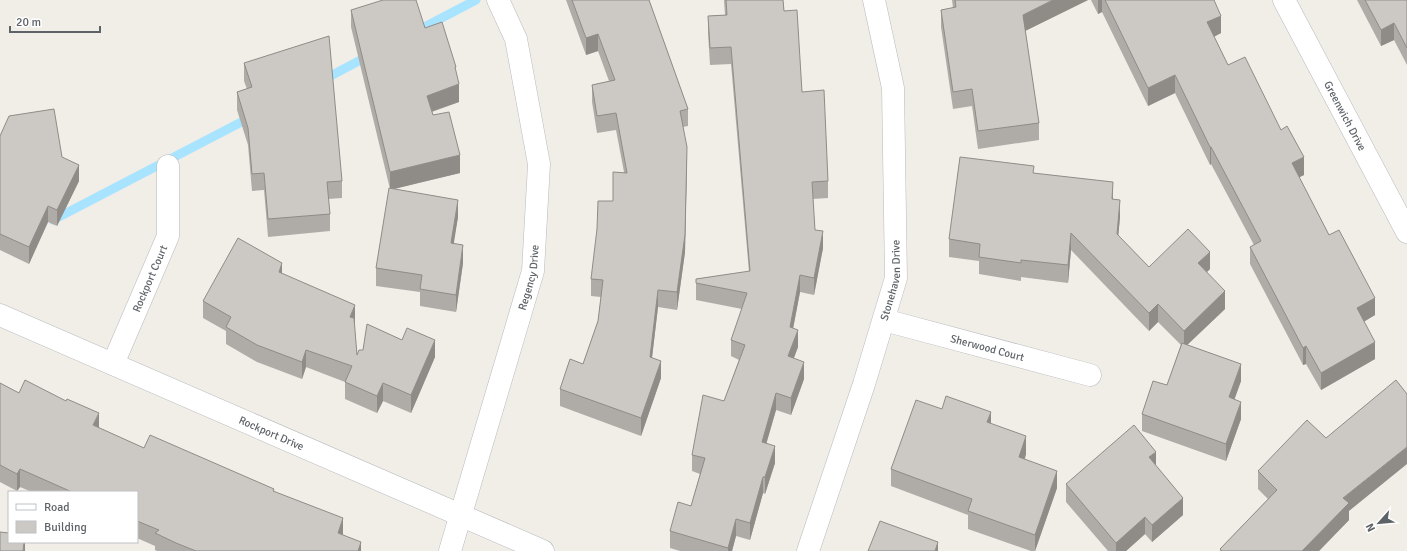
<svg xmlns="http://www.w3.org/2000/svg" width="1407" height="551" font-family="Signika,sans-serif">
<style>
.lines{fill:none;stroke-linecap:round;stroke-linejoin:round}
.stream{stroke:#a8e4ff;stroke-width:9}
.minor-casing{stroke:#b7babe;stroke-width:23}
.minor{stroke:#fff;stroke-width:22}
.wall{fill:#afaca8}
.shaded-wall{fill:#8f8c88}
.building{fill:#ccc8c3;stroke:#8f8c88}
.labels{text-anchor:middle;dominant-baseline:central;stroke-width:3;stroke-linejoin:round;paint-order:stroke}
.street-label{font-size:11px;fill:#5e6368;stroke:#fff}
</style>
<rect width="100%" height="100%" fill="#f1ede7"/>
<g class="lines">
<g class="stream">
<polyline points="413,33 476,0"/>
<polyline points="323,80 370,55"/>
<polyline points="53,220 251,117"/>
</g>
<defs>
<g id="minor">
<path id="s1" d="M 1284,0 L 1407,232"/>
<path id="s2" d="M 0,315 L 543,551"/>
<path id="s3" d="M 884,320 L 1090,375"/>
<path id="s4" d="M 113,364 L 168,236 L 168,166"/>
<path id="s5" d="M 450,551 L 533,271 L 539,164 L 516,39 L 498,0"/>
<path id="s6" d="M 808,551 L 864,384 L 896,278 L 893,88 L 874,0"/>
</g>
</defs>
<use href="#minor" class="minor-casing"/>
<use href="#minor" class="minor"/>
</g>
<g class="wall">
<polygon points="566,0 649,0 688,109 688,126 683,127 687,165 685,252 677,310 658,307 652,358 661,378 641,436 560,406 560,389 583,364 598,321 601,297 591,296 591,279 613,201 624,172 616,130 597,133 592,102 592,85 609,81 598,51 586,55"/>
<polygon points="724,0 783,0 784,11 802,92 828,181 828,198 813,199 815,230 823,248 814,295 800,292 793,329 798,347 794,358 804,379 791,415 776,410 766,443 775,463 765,494 763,493 750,540 736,536 732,551 680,551 670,548 670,531 691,506 700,474 692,471 692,455 724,401 739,360 731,356 731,340 742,309 696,300 696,279 749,272 731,64 710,65 708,33 708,16 725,15"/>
<polygon points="952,0 1088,0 1025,31 1039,123 1039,140 978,149 972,106 953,109 941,27 941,10 953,8"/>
<polygon points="1091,0 1214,0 1221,33 1214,37 1228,65 1281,130 1304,175 1299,177 1329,235 1375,315 1364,321 1375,359 1321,390 1306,364 1303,365 1250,264 1250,247 1254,245 1211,164 1210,165 1175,93 1148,106 1102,12 1098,14"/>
<polygon points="1357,0 1407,0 1407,65 1394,40 1381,46"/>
<polygon points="351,10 425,28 456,74 459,102 432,112 433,115 460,173 392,189 458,217 453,244 463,263 456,312 420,306 420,292 376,286 376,268 390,189 351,27"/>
<polygon points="244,63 342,181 342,198 328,199 330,214 330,231 268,237 264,190 252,191 248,145 237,110 237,92 247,89 244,81"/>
<polygon points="0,136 62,157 79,181 57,226 48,222 29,264 0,250"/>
<polygon points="1034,173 1113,199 1120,217 1118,236 1149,267 1210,269 1207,272 1225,309 1187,345 1241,381 1234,399 1241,419 1226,461 1142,431 1142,414 1167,385 1181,345 1158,322 1149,331 1071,250 1068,283 1021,277 1021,281 979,274 979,261 949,257 949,239"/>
<polygon points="282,273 355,322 354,324 357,355 435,357 411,413 383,401 377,413 345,399 345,382 306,367 302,379 257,362 226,344 226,331 203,318 203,301"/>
<polygon points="0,383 19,393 144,448 274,491 343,535 361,551 157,551 155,550 155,546 137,538 137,492 32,492 20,487 17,491 0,482"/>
<polygon points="942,409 991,424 1026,454 1025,459 1057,488 1035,551 1031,551 968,529 968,515 891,486 891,469"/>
<polygon points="1156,466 1183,515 1152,542 1145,534 1126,551 1108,551 1066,502 1066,484"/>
<polygon points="1258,471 1349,511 1349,520 1319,551 1220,551 1220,549 1268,499 1258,489"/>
</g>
<g class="shaded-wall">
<polygon points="1053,0 1088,0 1023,32 1023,15"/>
<polygon points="1098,0 1102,0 1102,12 1098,14"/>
<polygon points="1221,16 1221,33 1207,40 1207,22"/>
<polygon points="1394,23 1394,40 1381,46 1381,30"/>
<polygon points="598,34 598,51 586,55 586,38"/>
<polygon points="1175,75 1175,93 1148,106 1148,88"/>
<polygon points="459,84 459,102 427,113 427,96"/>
<polygon points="687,147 685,252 677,310 677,292"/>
<polygon points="1210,147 1211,147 1211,164 1210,165"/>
<polygon points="460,155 460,173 390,190 390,172"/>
<polygon points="1304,157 1304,175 1292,181 1292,163"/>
<polygon points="79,165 79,181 57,226 57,210"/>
<polygon points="1113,182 1113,199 1112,199"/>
<polygon points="458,200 458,217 451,261 451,243"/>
<polygon points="1120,200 1120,217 1117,251 1117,234"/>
<polygon points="48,206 48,222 29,264 29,247"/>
<polygon points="823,231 823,248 814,295 814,278"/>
<polygon points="1071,233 1071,250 1068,283 1068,265"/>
<polygon points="463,245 463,263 456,312 456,295"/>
<polygon points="1210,252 1210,269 1198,280 1198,263"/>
<polygon points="282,263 282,280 279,272"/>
<polygon points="800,275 800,292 790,344 790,327"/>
<polygon points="658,290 658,307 650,374 650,357"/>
<polygon points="1225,291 1225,309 1184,348 1184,331"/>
<polygon points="1375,298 1375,315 1357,326 1357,308"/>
<polygon points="1158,304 1158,322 1149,331 1149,313"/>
<polygon points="355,305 355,322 350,334 350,317"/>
<polygon points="798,330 798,347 788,373 788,356"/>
<polygon points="435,340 435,357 411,413 411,395"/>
<polygon points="1375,342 1375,359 1321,390 1321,373"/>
<polygon points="1306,346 1306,364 1303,365 1303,348"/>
<polygon points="306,350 306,367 302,379 302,362"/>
<polygon points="661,361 661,378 641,436 641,418"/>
<polygon points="804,362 804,379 791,415 791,398"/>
<polygon points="1241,364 1241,381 1229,415 1229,397"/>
<polygon points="383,383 383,401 377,413 377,396"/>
<polygon points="776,393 776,410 762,459 762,442"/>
<polygon points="1241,402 1241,419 1226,461 1226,444"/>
<polygon points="991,412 991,430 987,422"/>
<polygon points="99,413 99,430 93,425"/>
<polygon points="1026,436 1026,454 1019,475 1019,457"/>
<polygon points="775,446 775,463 765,494 765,477"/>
<polygon points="1407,447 1407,464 1349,511 1349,520 1319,551 1302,551 1343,498"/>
<polygon points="1156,452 1156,469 1149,457"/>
<polygon points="20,469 20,487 17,491 17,474"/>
<polygon points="1057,471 1057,488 1035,551 1035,535"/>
<polygon points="763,477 763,493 750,540 750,523"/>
<polygon points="1183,498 1183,515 1152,542 1152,525"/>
<polygon points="1145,517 1145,534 1126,551 1116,551 1116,543"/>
<polygon points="343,518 343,535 338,533"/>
<polygon points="736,519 736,536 732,551 728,551 728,548"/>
<polygon points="24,542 25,542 25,551 23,551"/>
<polygon points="361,542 361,551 358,551"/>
<polygon points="938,542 938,551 935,551"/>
</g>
<g class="building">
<polygon points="383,0 416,0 425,28 442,22 456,67 455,67 459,84 427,96 433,115 449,112 460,155 390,172 351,10"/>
<polygon points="572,0 649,0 688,109 680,111 687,147 685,235 677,292 658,290 650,357 661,361 641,418 560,389 570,359 583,364 598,321 603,280 591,279 597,229 598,201 613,201 613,172 627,173 616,113 597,116 592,85 615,80 598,34 586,38"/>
<polygon points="726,0 783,0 784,11 797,10 802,92 824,90 828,181 812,182 815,230 823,231 814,278 800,275 790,327 798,330 788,356 804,362 791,398 776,393 762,442 775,446 765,477 763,477 750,523 736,519 728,548 670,531 678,502 691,506 705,458 692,455 703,395 724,401 745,345 731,340 747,293 696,283 696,279 750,271 731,47 710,48 708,16 727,15"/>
<polygon points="955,0 1053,0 1023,15 1039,123 978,131 972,89 953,92 941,10 956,7"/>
<polygon points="1105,0 1214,0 1221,16 1207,22 1228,65 1245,57 1281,130 1287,126 1304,157 1292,163 1329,235 1339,230 1375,298 1357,308 1375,342 1321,373 1306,346 1303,348 1250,247 1261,241 1211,147 1210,147 1175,75 1148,88"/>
<polygon points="1365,0 1407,0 1407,48 1394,23 1381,30"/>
<polygon points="329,36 342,181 327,182 330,214 268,219 264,173 252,174 248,128 237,92 252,87 244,63"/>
<polygon points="54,109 62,157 79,165 57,210 48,206 29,247 0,234 0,136 9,116"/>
<polygon points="960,157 1034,166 1033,173 1113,182 1112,199 1120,200 1117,234 1149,267 1188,229 1210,252 1198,263 1225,291 1184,331 1158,304 1149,313 1071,233 1068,265 1021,260 1021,263 979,257 980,244 949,239"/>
<polygon points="389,188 458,200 451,243 463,245 456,295 420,289 422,275 376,268"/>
<polygon points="238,238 282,263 279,272 355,305 350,317 354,318 357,355 359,350 363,350 367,324 402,340 407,328 435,340 411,395 383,383 377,396 345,382 352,366 306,350 302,362 257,345 226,327 231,317 203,301"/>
<polygon points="1182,343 1241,364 1229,397 1241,402 1226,444 1142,414 1153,381 1167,385"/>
<polygon points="25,380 66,401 67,399 99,413 93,425 144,448 150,435 274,489 273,491 343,518 338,533 361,542 358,551 196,551 176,543 155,533 159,530 137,521 137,492 72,492 20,469 17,474 0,465 0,383 19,393"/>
<polygon points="1396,380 1407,394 1407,447 1343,498 1349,503 1302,551 1222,551 1220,549 1277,490 1258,471 1307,420 1326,438"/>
<polygon points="946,396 991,412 987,422 1026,436 1019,457 1057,471 1035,535 968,511 972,499 891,469 916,400 942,409"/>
<polygon points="1134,425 1156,452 1149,457 1183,498 1152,525 1145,517 1116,543 1066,484"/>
<polygon points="880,521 938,542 935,551 868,551"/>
<polygon points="0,532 9,533 9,542 24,542 23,551 0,551"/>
</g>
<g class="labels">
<g class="street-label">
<text stroke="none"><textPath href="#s1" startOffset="131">Greenwich Drive</textPath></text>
<text stroke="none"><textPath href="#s5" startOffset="285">Regency Drive</textPath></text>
<text stroke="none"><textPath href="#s4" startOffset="93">Rockport Court</textPath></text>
<text stroke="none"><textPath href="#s6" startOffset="284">Stonehaven Drive</textPath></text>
<text stroke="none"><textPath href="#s3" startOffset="107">Sherwood Court</textPath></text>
<text stroke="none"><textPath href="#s2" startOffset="296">Rockport Drive</textPath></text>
</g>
</g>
<rect x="8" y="491" width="130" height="52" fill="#ffffff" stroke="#bfc1c3"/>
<rect x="16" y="504" width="20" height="6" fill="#ffffff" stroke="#bfc1c3"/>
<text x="44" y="511" font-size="12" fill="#5e6368">Road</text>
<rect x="16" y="521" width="20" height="12" fill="#ccc8c3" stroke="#bfc1c3"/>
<text x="44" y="531" font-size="12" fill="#5e6368">Building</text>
<g transform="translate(1379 523) rotate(243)" stroke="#ffffff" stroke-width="3" paint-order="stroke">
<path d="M0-3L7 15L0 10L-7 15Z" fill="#5e6368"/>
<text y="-6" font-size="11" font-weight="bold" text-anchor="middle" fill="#5e6368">N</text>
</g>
<path d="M10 26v6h90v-6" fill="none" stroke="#5e6368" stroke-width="2"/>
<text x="16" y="26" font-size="12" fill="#5e6368" stroke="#ffffff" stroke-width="3" paint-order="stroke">20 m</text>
</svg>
